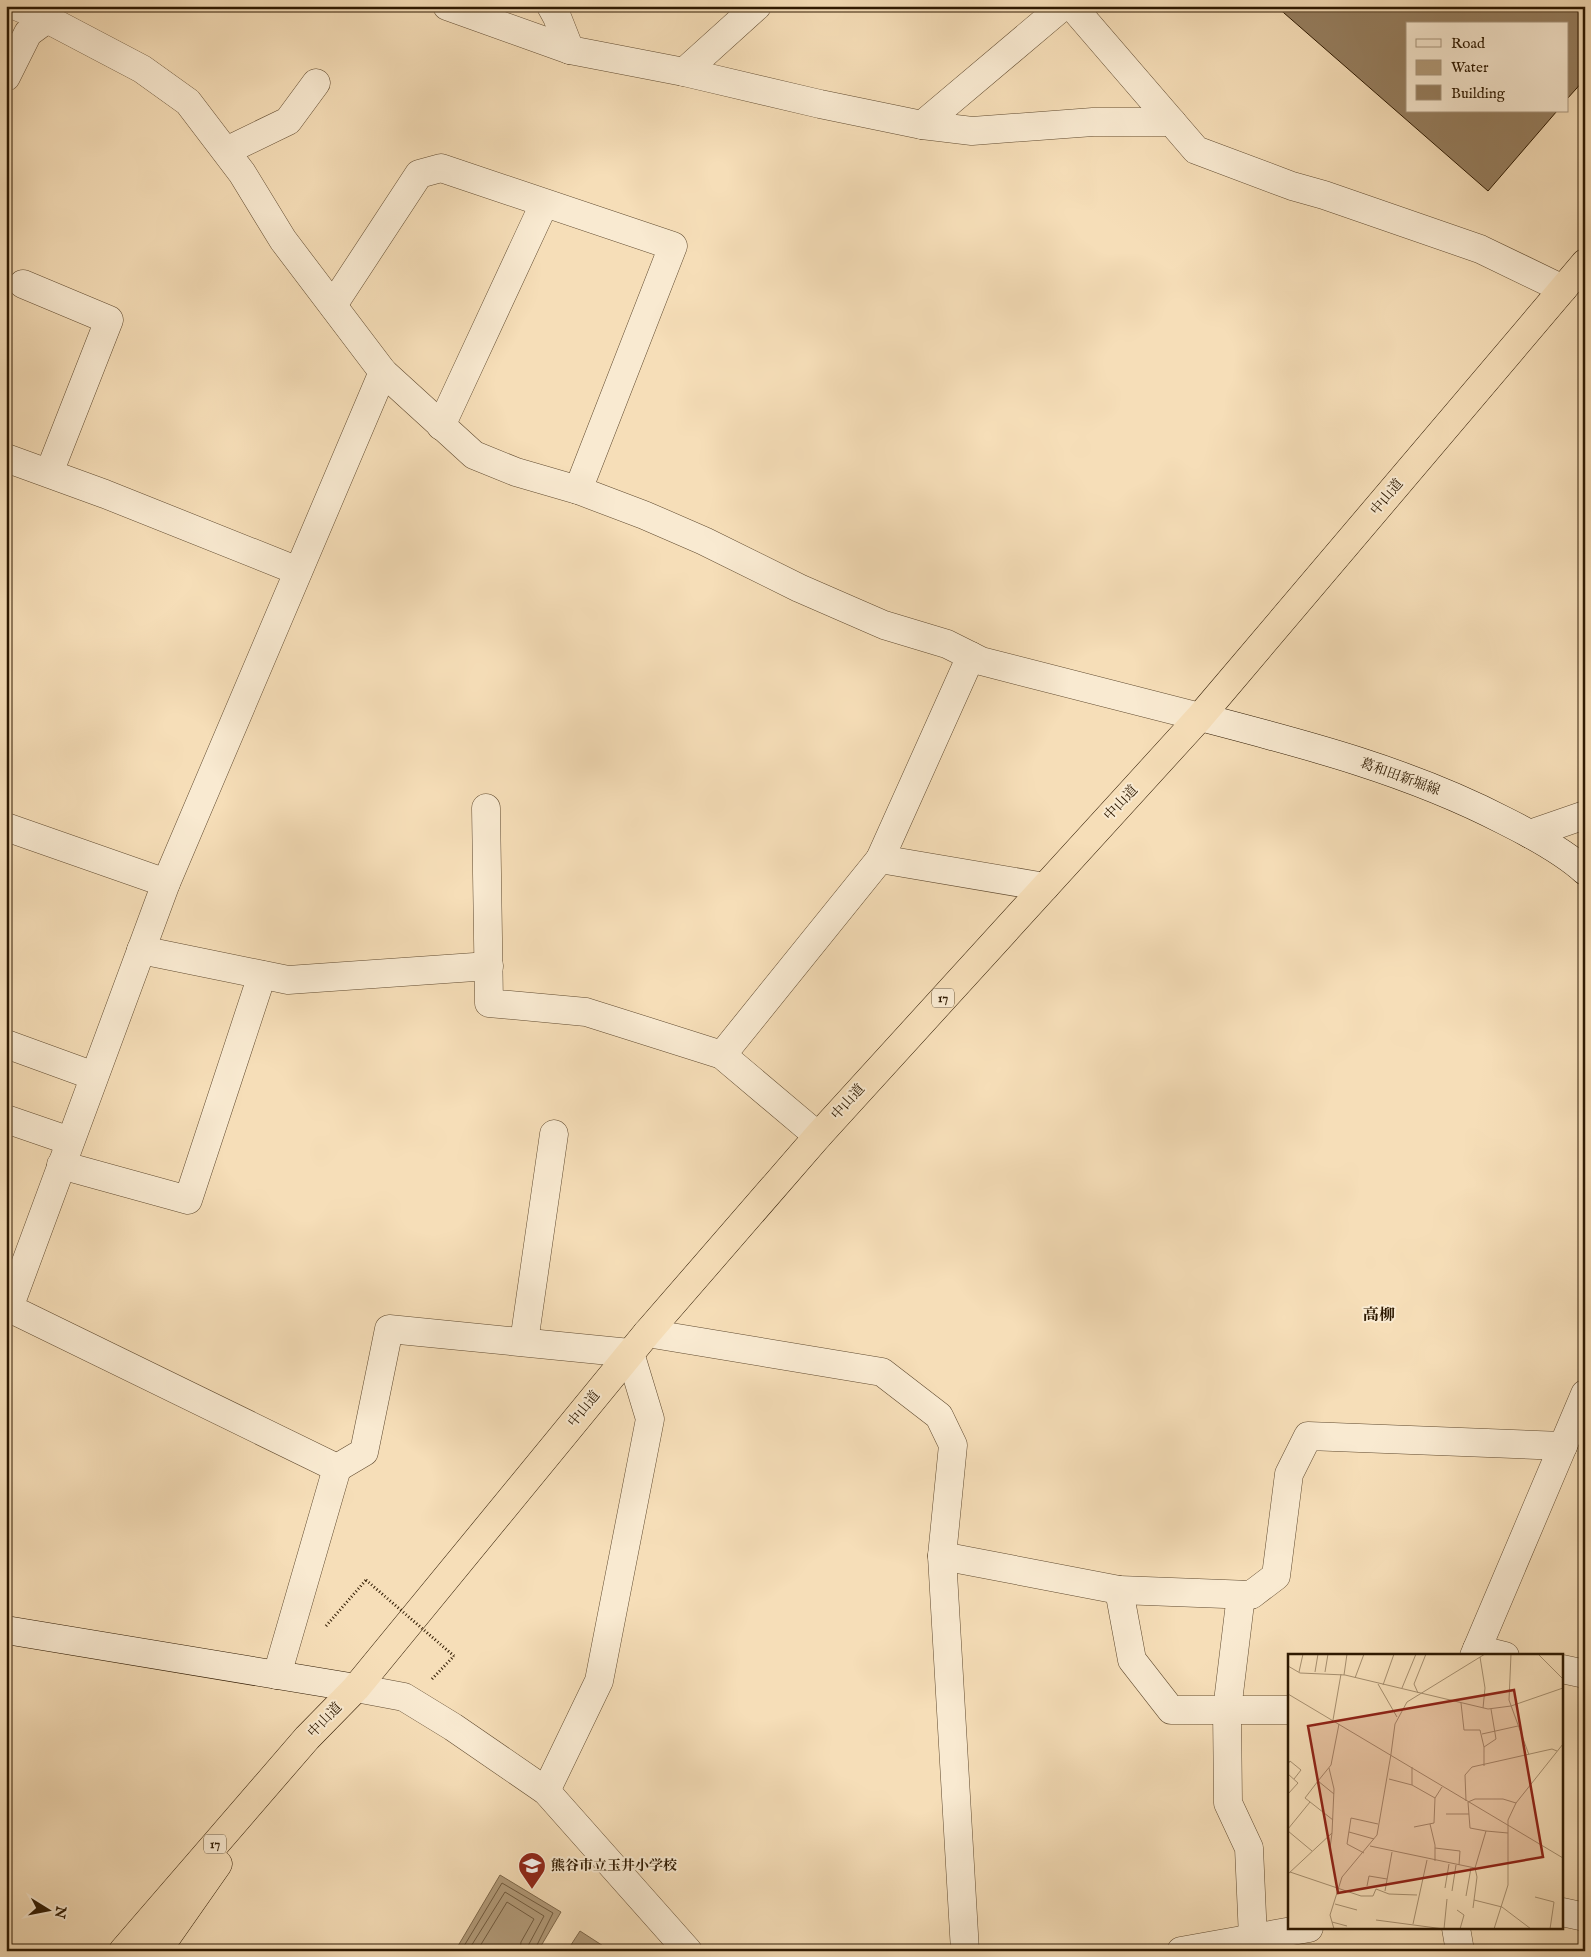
<svg xmlns="http://www.w3.org/2000/svg" width="1591" height="1957" font-family="'IM FELL English','Noto Serif JP',serif">
<style>
.water{fill:#b29b7a;stroke:#7d674a}
.lines{fill:none;stroke-linecap:round;stroke-linejoin:round}
.shore{stroke:#705a3e;stroke-width:1}
.building{fill:#967f60;stroke:#2e1901}
.street-casing{stroke:#604a2f;stroke-width:29}
.secondary-casing{stroke:#2e1901;stroke-width:29}
.highway-casing{stroke:#2e1901;stroke-width:29}
.path{stroke:#2e1901;stroke-width:3;stroke-dasharray:1 2.5;stroke-linecap:butt}
.street{stroke:#f9ead1;stroke-width:28}
.secondary{stroke:#f9ead1;stroke-width:28}
.highway{stroke:#f6deb8;stroke-width:28}
.path-bridge{stroke:#2e1901;stroke-width:3;stroke-dasharray:1 2.5;stroke-linecap:butt}
.labels{text-anchor:middle;dominant-baseline:central;stroke-width:4;stroke-linejoin:round;paint-order:stroke}
.shield{fill:#f9ead1;stroke:#6b583f;stroke-width:1}
.shield-label{font-size:12px;font-weight:bold;fill:#2e1901}
.street-label{font-size:14px;fill:#2e1901;stroke:#f9ead1}
.poi-label{font-size:14px;font-weight:bold;fill:#2e1901;stroke:#f9ead1;text-anchor:start}
.quarter-label{font-size:16px;font-weight:bold;fill:#2e1901;stroke:#f9ead1}
.inset-road{fill:none;stroke:#a68f6f;stroke-width:1}
.view{fill:#8f2418;fill-opacity:0.15;stroke:#8f2418;stroke-width:2.5}
.inset-edge{fill:none;stroke:#2e1901;stroke-width:2.5}
</style>
<rect width="100%" height="100%" fill="#f6deb8"/>
<filter id="stains"><feTurbulence type="fractalNoise" baseFrequency=".004" numOctaves="4"/><feColorMatrix values="0 0 0 0 .2 0 0 0 0 .09 0 0 0 0 .02 0 0 0 .5 -.17"/></filter>
<radialGradient id="worn" r=".72"><stop offset=".6" stop-color="#630" stop-opacity="0"/><stop offset="1" stop-color="#630" stop-opacity=".3"/></radialGradient>
<g class="water">
<polygon points="500,1875 561,1912 538,1951 455,1951"/>
<polygon points="580,1931 611,1951 567,1951"/>
</g>
<g class="lines">
<g class="shore">
<polyline points="461,1951 502,1883 553,1913 534,1951"/>
<polyline points="468,1951 505,1892 544,1916 529,1944 527,1951"/>
<polyline points="477,1951 507,1902 534,1919 521,1942 520,1951"/>
</g>
</g>
<polygon class="building" points="1276,6 1585,6 1585,79 1567,99 1567,24 1407,24 1407,111 1557,111 1488,191"/>
<g class="lines">
<defs>
<g id="street">
<polyline points="16,6 47,19 142,69 188,102 242,173 283,240 383,372 474,455 516,472 578,490 644,515 704,541 799,588 884,625 947,644 981,661 1200,717"/>
<polyline points="447,6 570,50"/>
<polyline points="551,6 557,17 570,50 684,72 820,104 922,125 972,131 1093,122 1172,122"/>
<polyline points="1072,6 1196,150 1292,186 1324,195 1480,249 1563,289"/>
<polyline points="684,72 757,6"/>
<polyline points="6,77 28,33 47,19 51,6"/>
<polyline points="922,125 1063,6"/>
<polyline points="226,151 288,121 316,83"/>
<polyline points="23,284 109,320 49,473"/>
<polyline points="333,305 419,174 441,168 673,246 578,490"/>
<polyline points="441,426 544,204"/>
<polyline points="6,458 105,494 298,571"/>
<polyline points="486,808 489,1003 586,1012 722,1055 818,1136"/>
<polyline points="6,827 166,883"/>
<polyline points="1530,834 1585,815"/>
<polyline points="880,859 971,656"/>
<polyline points="141,950 288,980 489,966"/>
<polyline points="6,1044 94,1076"/>
<polyline points="722,1055 880,859 1045,887"/>
<polyline points="6,1119 70,1141"/>
<polyline points="61,1165 188,1200 262,975"/>
<polyline points="647,1333 882,1372 939,1416 953,1445 942,1556 965,1951"/>
<polyline points="524,1342 554,1134"/>
<polyline points="337,1468 364,1452 389,1329 630,1353 650,1419 599,1681 546,1791"/>
<polyline points="942,1556 1119,1590 1132,1660 1171,1710 1290,1710"/>
<polyline points="1119,1590 1251,1595 1276,1576 1289,1474 1308,1436 1563,1446"/>
<polyline points="1241,1595 1227,1710 1228,1803 1249,1848 1253,1938"/>
<polyline points="1477,1649 1505,1656"/>
<polyline points="1474,1656 1585,1394"/>
<polyline points="1562,1669 1585,1674"/>
<polyline points="277,1675 337,1468 9,1308 166,883 383,372"/>
<polyline points="356,1688 404,1697 453,1727 546,1791 688,1951"/>
<polyline points="1562,1912 1585,1917"/>
<polyline points="1456,1928 1460,1951"/>
<polyline points="1181,1951 1309,1928"/>
</g>
<g id="secondary">
<path d="M 1200,717 C 1304,744 1409,771 1505,821 C 1531,834 1563,851 1585,871"/>
<polyline points="6,1630 356,1688"/>
</g>
<g id="highway">
<polyline points="123,1951 307,1738 356,1688 647,1333 818,1136 1200,717 1585,263"/>
<polyline points="157,1951 218,1864"/>
</g>
</defs>
<use href="#street" class="street-casing"/>
<use href="#secondary" class="secondary-casing"/>
<use href="#highway" class="highway-casing"/>
<g class="path">
<polyline points="326,1626 366,1580"/>
<polyline points="432,1679 454,1656"/>
</g>
<use href="#street" class="street"/>
<use href="#secondary" class="secondary"/>
<use href="#highway" class="highway"/>
<polyline class="path-bridge" points="366,1580 454,1656"/>
</g>
<defs>
<symbol id="school-pin" viewBox="-11 -11 22 30"><path d="M0 17L-7.5 6A9.5 9.5 0 1 1 7.5 6Z" fill="#8f2418" stroke="#f9ead1"/><path d="M0-5L7-2L0 1L-7-2ZM-4 1L0 2.5L4 1V4Q0 6-4 4Z" fill="#fff"/></symbol>
</defs>
<g fill-rule="evenodd">
<use href="#school-pin" x="516" y="1850" width="32" height="43"/>
</g>
<g class="labels">
<g class="shield">
<rect x="932" y="988.5" width="22" height="19" rx="4"/>
<rect x="204" y="1834.5" width="22" height="19" rx="4"/>
</g>
<g class="shield-label">
<text x="943" y="998">17</text>
<text x="215" y="1844">17</text>
</g>
<g class="street-label">
<text transform="translate(1387 497) rotate(-50)">中山道</text>
<text transform="translate(1400 777) rotate(20)">葛和田新堀線</text>
<text transform="translate(1121 803) rotate(-47)">中山道</text>
<text transform="translate(848 1102) rotate(-48)">中山道</text>
<text transform="translate(584 1409) rotate(-51)">中山道</text>
<text transform="translate(325 1720) rotate(-46)">中山道</text>
</g>
<g class="poi-label">
<text x="551" y="1866">熊谷市立玉井小学校</text>
</g>
<g class="quarter-label">
<text x="1379" y="1316">高柳</text>
</g>
</g>
<g transform="translate(1288 1654)">
<rect width="275" height="275" fill="#f6deb8"/>
<path class="inset-road" d="M 223,0 L 221,46 L 241,101M 250,0 L 275,25M 192,3 L 197,34 L 195,54M 0,12 L 12,19 L 57,21 L 200,55 L 223,52 L 275,34M 11,18 L 15,0M 27,18 L 30,0M 37,18 L 40,0M 56,21 L 59,0M 67,24 L 76,0M 90,30 L 109,63M 95,31 L 106,0M 114,34 L 128,0M 130,39 L 126,30 L 138,0M 0,40 L 275,204M 173,49 L 176,76 L 192,76 L 196,93M 45,66 L 53,20M 194,80 L 230,72M 103,100 L 107,70 L 119,48 L 197,0M 0,110 L 2,107 L 13,116 L 6,125M 196,112 L 196,93 L 208,85 L 203,55M 124,113 L 124,131 L 147,144M 0,120 L 10,129 L 0,140M 101,125 L 124,131M 30,127 L 17,144 L 45,166M 46,140 L 30,127 L 43,111 L 51,70M 178,147 L 177,121 L 184,113 L 264,95 L 269,97M 158,160 L 181,160M 142,170 L 147,191 L 147,207M 126,173 L 146,169 L 147,144 L 154,133M 0,175 L 22,148M 0,177 L 24,197M 198,177 L 182,174 L 180,148 L 187,145 L 215,145 L 228,149M 61,178 L 86,185M 82,192 L 187,214 L 198,177 L 220,179M 42,194 L 44,179M 147,194 L 172,197 L 171,211M 76,199 L 59,190 L 63,164 L 90,170M 2,218 L 73,242 L 85,242 L 88,235 L 101,240 L 129,241M 0,220 L 44,179 L 46,135 L 41,114M 79,232 L 81,222 L 99,225M 157,234 L 161,210M 97,237 L 104,198M 164,237 L 168,211M 178,242 L 183,214M 247,243 L 266,248 L 262,275M 186,246 L 214,253 L 243,275M 47,250 L 69,256M 185,254 L 189,223 L 187,214M 169,256 L 176,261 L 172,275M 88,266 L 156,275M 44,268 L 59,272M 125,270 L 139,206M 46,275 L 42,261 L 54,223 L 89,181 L 103,100M 156,275 L 159,245M 206,275 L 220,231 L 220,166 L 228,149 L 275,90"/>
<path class="view" d="M 226,36 L 255,203 L 50,239 L 20,72 Z"/>
<rect width="275" height="275" class="inset-edge"/>
</g>
<rect width="1591" height="1957" fill="none" stroke="#f6deb8" stroke-width="25"/>
<rect x="8" y="8" width="1576" height="1942" fill="none" stroke="#2e1901" stroke-width="2.5"/>
<rect x="12" y="12" width="1566" height="1932" fill="none" stroke="#2e1901"/>
<rect x="1406" y="22" width="162" height="90" fill="#f9ead1" stroke="#a8967e"/>
<rect x="1416" y="39" width="25" height="8" fill="#f9ead1" stroke="#a8967e"/>
<text x="1451" y="48" font-size="15" fill="#2e1901">Road</text>
<rect x="1416" y="60" width="25" height="15" fill="#b29b7a" stroke="#a8967e"/>
<text x="1451" y="72" font-size="15" fill="#2e1901">Water</text>
<rect x="1416" y="85" width="25" height="15" fill="#967f60" stroke="#a8967e"/>
<text x="1451" y="98" font-size="15" fill="#2e1901">Building</text>
<g transform="translate(48 1910) rotate(100)" stroke="#f9ead1" stroke-width="4" paint-order="stroke">
<path d="M0-4L9 19L0 12L-9 19Z" fill="#2e1901"/>
<text y="-8" font-size="14" font-weight="bold" text-anchor="middle" fill="#2e1901">N</text>
</g>
<rect width="100%" height="100%" filter="url(#stains)"/>
<rect width="100%" height="100%" fill="url(#worn)"/>
</svg>
